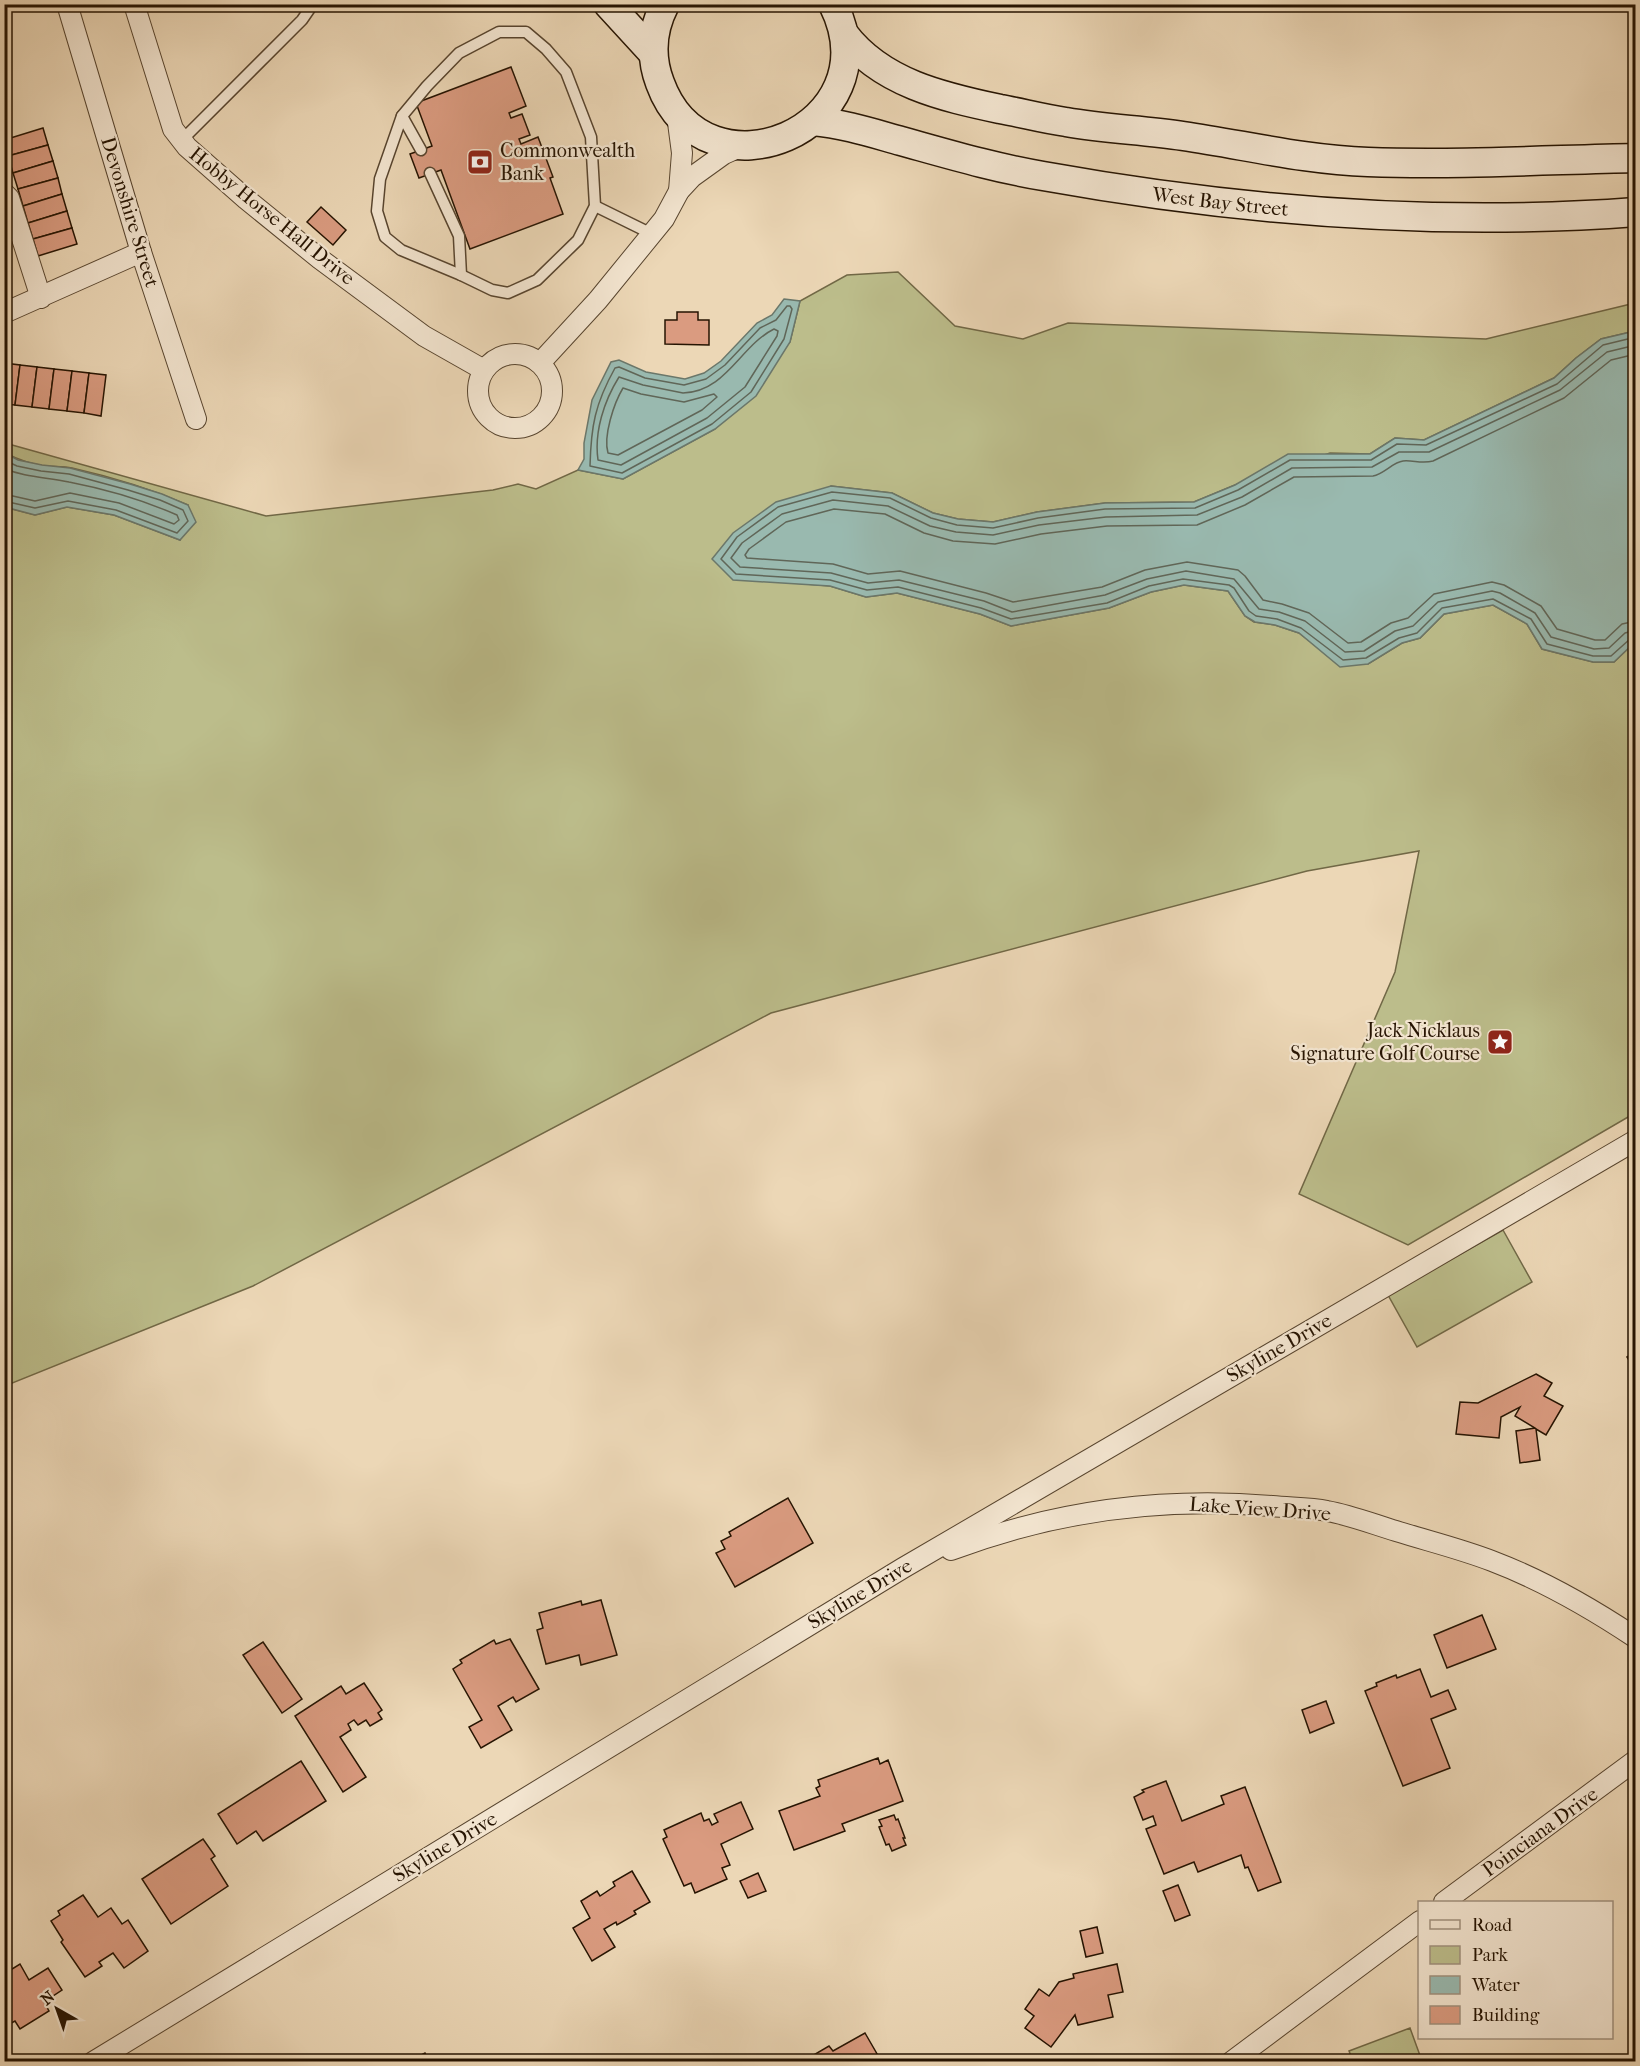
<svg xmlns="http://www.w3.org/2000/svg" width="1640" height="2066" font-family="'IM FELL French Canon',serif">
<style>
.green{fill:#bcbd8b;stroke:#716846;stroke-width:1.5}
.water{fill:#99b9af;stroke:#6b776a;stroke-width:1.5}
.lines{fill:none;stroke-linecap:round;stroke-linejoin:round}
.shore{stroke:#606658;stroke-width:1.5}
.building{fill:#da9b80;stroke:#261402;stroke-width:1.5}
.lane-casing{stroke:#58452f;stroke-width:13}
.street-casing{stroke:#58452f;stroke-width:22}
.secondary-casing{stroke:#261402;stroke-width:31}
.lane{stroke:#f3e5d0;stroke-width:10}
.street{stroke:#f3e5d0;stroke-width:20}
.secondary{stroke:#f3e5d0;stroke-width:28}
.labels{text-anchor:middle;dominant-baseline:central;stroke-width:4.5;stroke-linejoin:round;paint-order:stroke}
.poi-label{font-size:20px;fill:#261402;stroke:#f3e5d0;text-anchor:start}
.street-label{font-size:20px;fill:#261402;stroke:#f3e5d0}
</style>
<rect width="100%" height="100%" fill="#ecd7b6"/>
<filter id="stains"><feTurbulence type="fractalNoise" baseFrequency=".00333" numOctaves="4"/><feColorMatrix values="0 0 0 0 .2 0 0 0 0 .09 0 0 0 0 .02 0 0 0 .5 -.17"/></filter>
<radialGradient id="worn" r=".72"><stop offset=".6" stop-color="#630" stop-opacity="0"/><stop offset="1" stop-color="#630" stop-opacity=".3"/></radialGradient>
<g class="green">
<path d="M 898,272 L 955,326 L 1023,339 L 1068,323 L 1486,339 L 1635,303 L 1635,331 L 1601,339 L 1576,358 L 1554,378 L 1424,440 L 1395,438 L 1370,454 L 1330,453 L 1235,485 L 1194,502 L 1105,503 L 1037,512 L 993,522 L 958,519 L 933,513 L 892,493 L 831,486 L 783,582 L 830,586 L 866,597 L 897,593 L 980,614 L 1011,626 L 1109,608 L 1151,592 L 1184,585 L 1228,591 L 1245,616 L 1254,622 L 1275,625 L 1299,633 L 1319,648 L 1368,664 L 1402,643 L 1420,638 L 1444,614 L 1493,605 L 1527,624 L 1542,649 L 1593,662 L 1614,662 L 1635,642 L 1635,1113 L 1408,1245 L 1299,1194 L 1395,972 L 1419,851 L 1307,871 L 771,1013 L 253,1286 L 5,1386 L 4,507 L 35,515 L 67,507 L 114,515 L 180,540 L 188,505 C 151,489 112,477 72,468 C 63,466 54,467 44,466 C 30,464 17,459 5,453 L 5,443 L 266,516 L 493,490 L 518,484 L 536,489 L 578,470 L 623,479 L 715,429 L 790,342 L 800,301 L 847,275 Z"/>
<polygon points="1503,1230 1532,1282 1417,1347 1388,1295"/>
<polygon points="1410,2028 1422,2061 1353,2061 1349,2051"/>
</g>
<g class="water">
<polygon points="784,299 800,301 790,342 756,396 715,429 623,479 578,470 584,459 584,443 592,400 611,362 619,360 646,372 685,379 704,373 721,361 757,323 772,315"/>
<polygon points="1635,331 1635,642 1614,662 1593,662 1542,649 1527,624 1493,605 1444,614 1420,638 1402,643 1368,664 1340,667 1299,633 1275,625 1255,622 1245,616 1228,591 1184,585 1151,592 1109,608 1011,626 980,614 897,593 866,597 830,586 733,580 712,559 733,533 776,502 831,486 892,493 933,513 958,519 993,522 1037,512 1105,503 1194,502 1235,485 1288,454 1370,454 1395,438 1424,440 1554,378 1576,358 1601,339"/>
<polygon points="5,453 18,460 42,465 70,468 130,484 162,494 188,505 196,522 180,540 114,515 67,507 35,515 5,507"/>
</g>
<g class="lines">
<g class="shore">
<path d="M 787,306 L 790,306 L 792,309 L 784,339 L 751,392 L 712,424 L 622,473 L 590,466 C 591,426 595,404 615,368 L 619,367 L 645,378 L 684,385 L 706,379 L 725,365 L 760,328 L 776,320 Z"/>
<path d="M 774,329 L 778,331 L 777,336 L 745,387 L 707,418 L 621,465 L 598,460 C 594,432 604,401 619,377 L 643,385 L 683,393 C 726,392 740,346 774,329 Z"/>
<polyline points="1636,337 1603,345 1557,384 1426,445 1397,444 1371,460 1290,460 1238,490 1195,508 1105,509 1038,518 993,528 957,525 931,518 890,498 832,492 778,507 737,537 721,559 736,574 830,580 867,590 898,587 981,608 1011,619 1107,603 1149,586 1183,579 1229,585 1234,588 1249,611 1256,616 1277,619 1301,628 1343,660 1366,658 1399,638 1417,633 1442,608 1493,599 1531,619 1547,644 1593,656 1611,656 1630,639 1636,638"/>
<polyline points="1636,345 1607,352 1560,390 1429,452 1399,452 1372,467 1292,468 1242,497 1197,515 1106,517 1039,525 993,535 956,532 930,526 888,506 833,500 782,514 742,543 731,558 740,567 831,573 868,583 899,580 984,601 1012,612 1105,595 1147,579 1186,571 1234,579 1259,609 1279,612 1305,621 1345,652 1364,651 1395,631 1413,626 1438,602 1492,591 1500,593 1535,613 1551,637 1594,649 1609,648 1625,633 1636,630"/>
<path d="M 1636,354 L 1611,360 L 1564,398 L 1433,461 C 1422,464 1413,460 1403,461 C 1393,462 1384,474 1373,476 L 1294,477 L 1245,505 L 1197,525 L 1107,526 L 1041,534 L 995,544 L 953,541 L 924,533 L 885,514 L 834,509 L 786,522 L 749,549 L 745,555 L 747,558 L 833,564 L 868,574 L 900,571 L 986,593 L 1013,602 L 1102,587 L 1145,570 L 1187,562 L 1238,570 L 1245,576 L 1263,600 L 1282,604 L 1309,613 L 1348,643 L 1361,642 L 1391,623 L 1408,618 L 1434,594 L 1492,582 L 1504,585 L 1541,606 L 1557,629 L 1595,640 L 1605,640 L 1622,624 L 1636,621"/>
<path d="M 623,388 L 641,394 L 684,402 L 714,394 L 717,397 L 702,410 L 618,455 L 608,453 C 603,436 614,403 623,388 Z"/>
<polyline points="4,460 17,466 41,471 69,474 128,490 160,500 183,510 188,521 177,533 116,510 68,501 35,508 4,501"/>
<path d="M 4,468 C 25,478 47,477 69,482 C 105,489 143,500 177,515 L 179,520 L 174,524 L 119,503 L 70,493 L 35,501 L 4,494"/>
</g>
</g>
<g class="building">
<polygon points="511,67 526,106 509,113 511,118 522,114 530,135 519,139 521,144 538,137 553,177 550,178 563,214 470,249 441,170 419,178 410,154 432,146 416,103"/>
<polygon points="43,128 48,145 8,156 4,140"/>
<polygon points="48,145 53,161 13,173 8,156"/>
<polygon points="53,161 58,178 18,189 13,173"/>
<polygon points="58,178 62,194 23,206 18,189"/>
<polygon points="62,194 67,211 28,223 23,206"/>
<polygon points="321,207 346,230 333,245 307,222"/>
<polygon points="67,211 72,228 33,239 28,223"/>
<polygon points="72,228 77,244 38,256 33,239"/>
<polygon points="677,312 698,312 698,320 709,320 709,345 665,344 665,320 677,320"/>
<polygon points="4,363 20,365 15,405 4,404"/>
<polygon points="20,365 37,367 32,407 15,405"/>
<polygon points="37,367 54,369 49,409 32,407"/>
<polygon points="54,369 72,371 67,411 49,409"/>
<polygon points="72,371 89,373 84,413 67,411"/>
<polygon points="89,373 106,375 101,416 84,413"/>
<polygon points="1636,1351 1636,1372 1627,1357"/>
<polygon points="1536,1374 1552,1383 1544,1396 1563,1406 1546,1435 1536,1429 1540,1460 1520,1463 1516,1431 1535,1428 1515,1416 1520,1407 1501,1417 1499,1438 1456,1434 1460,1402 1478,1403"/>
<polygon points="788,1498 813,1543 735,1587 716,1553 725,1549 721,1541 731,1536 729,1532"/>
<polygon points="601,1600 617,1655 581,1665 579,1655 546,1664 537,1630 543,1628 539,1613 581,1601 582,1605"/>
<polygon points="1482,1615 1496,1649 1447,1668 1434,1635"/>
<polygon points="510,1639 539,1689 516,1702 513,1697 498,1706 512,1730 481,1748 469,1727 482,1720 453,1669 462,1663 460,1660 494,1640 496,1644"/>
<polygon points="263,1642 302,1699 282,1713 243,1655"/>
<polygon points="1420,1669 1431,1697 1448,1690 1456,1709 1431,1719 1450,1768 1403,1786 1365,1691 1377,1686 1376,1683 1396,1675 1397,1678"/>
<polygon points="364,1683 382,1710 378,1713 382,1719 370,1726 366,1720 358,1725 354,1720 348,1724 351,1730 340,1737 366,1777 343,1792 295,1716 341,1686 346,1694"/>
<polygon points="1326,1701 1334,1723 1310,1733 1302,1710"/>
<polygon points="878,1758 880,1764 888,1760 903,1801 842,1824 845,1831 794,1850 779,1811 820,1796 816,1788 820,1786 818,1780"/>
<polygon points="301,1761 326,1801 263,1841 256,1831 237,1844 218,1814"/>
<polygon points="1166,1781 1182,1821 1224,1804 1221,1796 1245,1787 1281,1882 1258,1891 1248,1867 1245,1868 1241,1855 1198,1872 1194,1862 1164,1874 1146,1829 1156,1825 1153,1816 1143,1820 1134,1797 1144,1792 1142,1790"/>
<polygon points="741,1802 753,1829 721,1844 730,1865 722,1868 727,1879 695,1893 691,1883 684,1886 663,1839 667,1837 664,1830 701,1813 704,1821 709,1819 712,1825 718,1822 714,1814"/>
<polygon points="894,1815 896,1820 898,1819 905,1838 903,1838 906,1845 892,1851 889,1844 886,1845 879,1827 882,1826 879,1820"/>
<polygon points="203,1839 215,1856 211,1859 228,1886 171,1924 142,1879"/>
<polygon points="632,1871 650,1902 634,1911 636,1914 617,1925 616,1922 604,1929 615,1947 592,1961 573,1928 590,1918 581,1901 597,1891 600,1896 615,1886 613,1882"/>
<polygon points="758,1873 766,1891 748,1898 740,1881"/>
<polygon points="1178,1885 1190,1915 1175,1921 1163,1891"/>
<polygon points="83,1895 98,1917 111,1908 122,1924 128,1920 148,1951 124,1968 113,1953 99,1962 102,1966 85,1977 61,1942 63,1940 51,1921 60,1915 58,1911"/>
<polygon points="1097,1927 1103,1953 1086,1957 1080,1931"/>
<polygon points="20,1964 29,1980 48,1968 62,1990 44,2002 49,2011 20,2029 15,2021 4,2027 4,1974"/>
<polygon points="1117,1964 1123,1992 1108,1995 1113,2017 1078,2025 1075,2015 1051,2047 1025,2028 1034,2016 1025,2009 1039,1989 1049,1996 1059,1982 1074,1978 1073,1974"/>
<polygon points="865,2033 880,2059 876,2062 805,2060 829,2046 833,2051"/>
<polygon points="425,2053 428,2059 432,2057 434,2062 408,2062"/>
</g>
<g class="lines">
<defs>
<g id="lane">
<polygon points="499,32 526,32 546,49 566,72 591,137 595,206 578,240 537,280 508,293 492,290 461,275 401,250 385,237 377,211 380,179 402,116 427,86 459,53"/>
<polyline points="402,116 421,150"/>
<polyline points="182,140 302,20 313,4"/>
<polyline points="430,173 459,236 461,275"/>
<polyline points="595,206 652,234"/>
</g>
<g id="street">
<polyline points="67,4 141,252 196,419"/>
<polyline points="134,4 173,129 187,147 246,199 320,259 424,336 484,370"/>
<polyline points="677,115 682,153 679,191"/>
<polyline points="4,193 9,198 41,298"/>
<polyline points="4,313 141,252"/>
<circle cx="515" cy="391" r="37"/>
<polyline points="540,363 598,300 664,219 679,191 692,177 724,154 742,146"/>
<path d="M 951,1550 C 1054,1511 1163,1497 1272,1506 C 1290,1508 1309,1507 1327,1511 C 1350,1515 1373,1524 1396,1531 C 1428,1541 1461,1549 1492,1561 C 1542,1580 1591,1608 1636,1638"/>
<polyline points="1444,1902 1636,1760"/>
<polyline points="93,2062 903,1568 1636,1140"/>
<polyline points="1231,2062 1420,1921"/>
</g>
<g id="secondary">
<polyline points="608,4 652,52"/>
<path d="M 665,4 C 652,29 650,57 660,83 C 705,207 895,128 833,4"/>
<path d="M 844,34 C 881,83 943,97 1000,109 C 1022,113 1044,119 1066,122 C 1105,129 1145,130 1183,136 C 1245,145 1305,160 1368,162 C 1457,165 1546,160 1636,158"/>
<path id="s1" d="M 813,121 C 844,124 872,133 901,141 C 948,154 995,168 1043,176 C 1238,211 1438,227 1636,212"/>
</g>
</defs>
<use href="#lane" class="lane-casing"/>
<use href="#street" class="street-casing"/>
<use href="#secondary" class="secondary-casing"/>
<use href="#lane" class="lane"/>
<use href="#street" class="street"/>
<use href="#secondary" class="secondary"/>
</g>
<defs>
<symbol id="bank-square" viewBox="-11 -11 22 22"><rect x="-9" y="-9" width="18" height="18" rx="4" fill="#8f2418" stroke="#f3e5d0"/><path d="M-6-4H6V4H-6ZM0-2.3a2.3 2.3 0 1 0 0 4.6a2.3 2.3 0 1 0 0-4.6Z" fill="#fff"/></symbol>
<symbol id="sight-square" viewBox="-11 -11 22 22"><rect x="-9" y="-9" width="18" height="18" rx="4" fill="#8f2418" stroke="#f3e5d0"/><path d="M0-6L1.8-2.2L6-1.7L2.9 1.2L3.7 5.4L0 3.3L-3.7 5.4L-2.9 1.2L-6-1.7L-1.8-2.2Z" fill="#fff"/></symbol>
</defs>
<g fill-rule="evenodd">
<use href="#bank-square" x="465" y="147" width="30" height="30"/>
<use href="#sight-square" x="1485" y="1027" width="30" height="30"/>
</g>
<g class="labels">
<g class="poi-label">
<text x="500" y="150">Commonwealth<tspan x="500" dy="23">Bank</tspan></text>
<text x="1480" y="1030" text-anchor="end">Jack Nicklaus<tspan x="1480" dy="23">Signature Golf Course</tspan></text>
</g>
<g class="street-label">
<text stroke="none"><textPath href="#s1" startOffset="416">West Bay Street</textPath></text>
<text transform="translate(130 212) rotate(73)">Devonshire Street</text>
<text transform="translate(272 216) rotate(39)">Hobby Horse Hall Drive</text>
<text transform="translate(1279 1348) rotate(-30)">Skyline Drive</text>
<text transform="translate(1260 1509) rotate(4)">Lake View Drive</text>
<text transform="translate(860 1594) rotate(-31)">Skyline Drive</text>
<text transform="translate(1540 1832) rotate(-36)">Poinciana Drive</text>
<text transform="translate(445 1847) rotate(-31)">Skyline Drive</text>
</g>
</g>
<rect width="1640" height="2066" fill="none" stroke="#ecd7b6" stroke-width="24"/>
<rect x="6" y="6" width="1628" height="2054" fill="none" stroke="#261402" stroke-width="3"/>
<rect x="12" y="12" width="1616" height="2042" fill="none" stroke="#261402" stroke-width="1.5"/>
<rect x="1418" y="1901" width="195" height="138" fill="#f3e5d0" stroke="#a1917e" stroke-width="1.5"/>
<rect x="1430" y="1920" width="30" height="9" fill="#f3e5d0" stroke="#a1917e" stroke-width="1.5"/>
<text x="1472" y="1931" font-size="18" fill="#261402">Road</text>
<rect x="1430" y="1946" width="30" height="18" fill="#bcbd8b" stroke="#a1917e" stroke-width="1.5"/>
<text x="1472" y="1961" font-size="18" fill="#261402">Park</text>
<rect x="1430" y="1976" width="30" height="18" fill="#99b9af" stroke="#a1917e" stroke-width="1.5"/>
<text x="1472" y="1991" font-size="18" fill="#261402">Water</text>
<rect x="1430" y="2006" width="30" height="18" fill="#da9b80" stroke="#a1917e" stroke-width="1.5"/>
<text x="1472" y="2021" font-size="18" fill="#261402">Building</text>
<g transform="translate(57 2009) rotate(320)" stroke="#f3e5d0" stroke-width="4.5" paint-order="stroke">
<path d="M0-4.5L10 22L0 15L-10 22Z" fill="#261402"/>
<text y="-9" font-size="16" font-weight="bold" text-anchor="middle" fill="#261402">N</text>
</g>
<rect width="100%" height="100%" filter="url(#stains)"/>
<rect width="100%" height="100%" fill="url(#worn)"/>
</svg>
